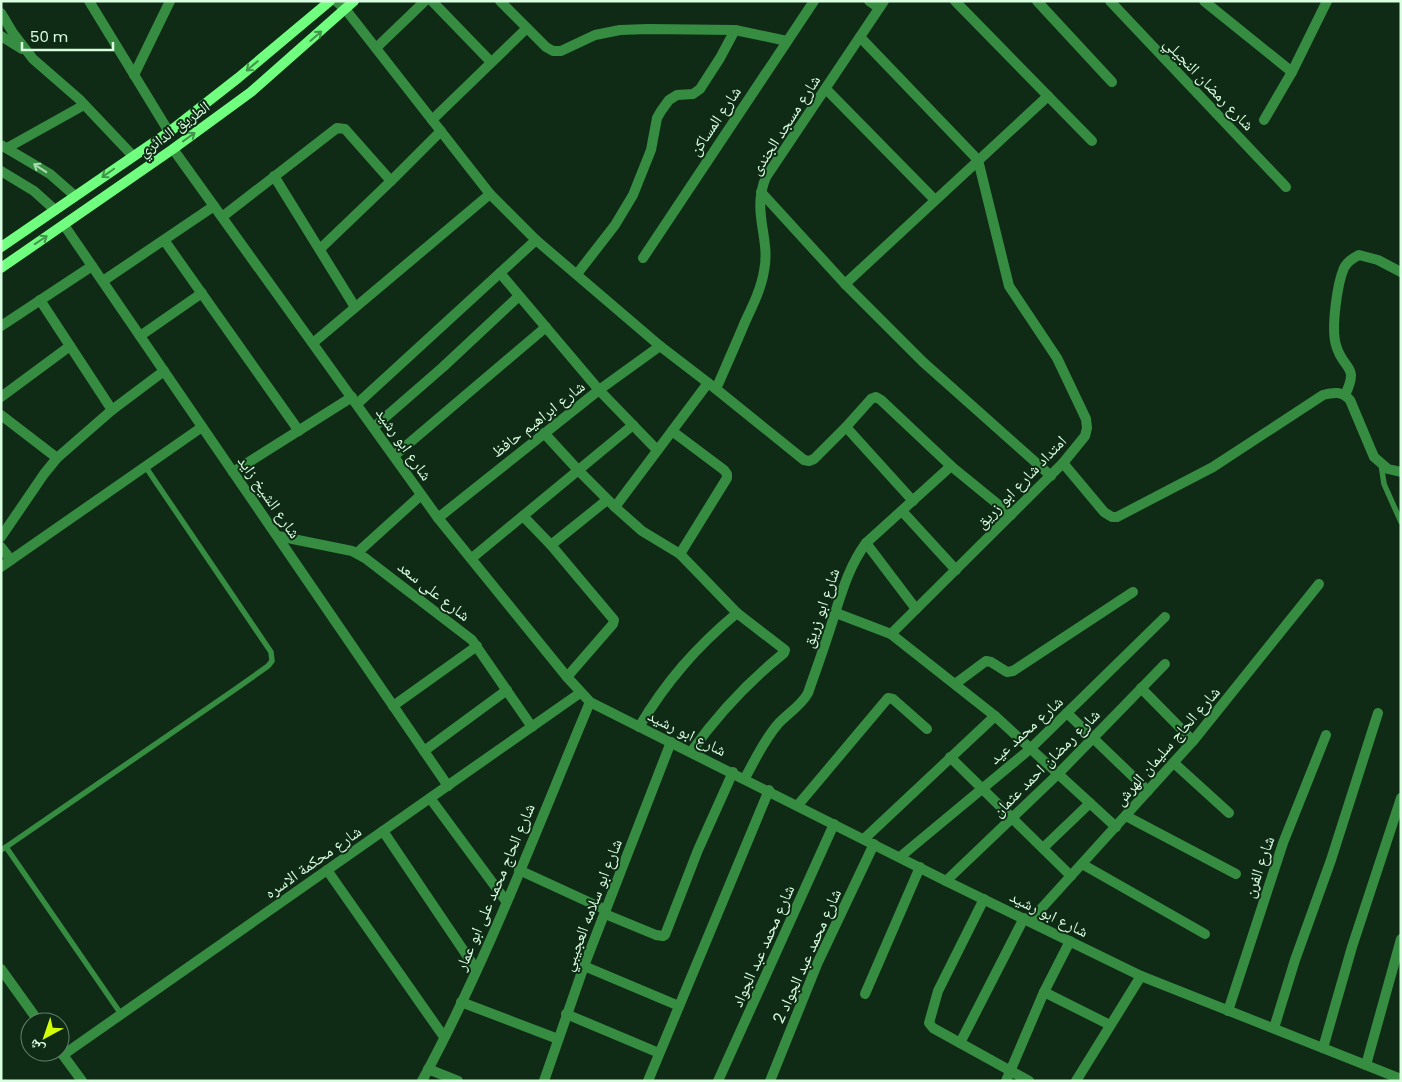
<svg xmlns="http://www.w3.org/2000/svg" width="1402" height="1082" font-family="Poppins,'Noto Naskh Arabic',sans-serif">
<style>
.lines{fill:none;stroke-linecap:round;stroke-linejoin:round}
.lane{stroke:#368d41;stroke-width:5.5}
.street{stroke:#368d41;stroke-width:10}
.secondary{stroke:#70ff7f;stroke-width:10}
.oneway{stroke:#40954a}
.oneway2{stroke:#a8ddb0}
.labels{text-anchor:middle;dominant-baseline:central;stroke-width:4;stroke-linejoin:round;paint-order:stroke}
.street-label{font-size:16px;fill:#d9ffe0;stroke:#0f2b16}
</style>
<rect width="100%" height="100%" fill="#0f2b16"/>
<g class="lines">
<g class="lane">
<polyline points="1381,464 1384,484 1401,522"/>
<polyline points="6,847 237,688 268,666 272,661 271,652 145,466"/>
<polyline points="1,850 6,847 121,1014"/>
</g>
<g class="street">
<polyline points="89,1 169,132"/>
<polyline points="336,1 346,10 490,194 536,240 660,346 716,389 804,460 809,461 814,459 846,427 871,399 876,397 881,400 951,466 1011,515"/>
<polyline points="432,1 491,62"/>
<polyline points="500,1 546,47 553,51 561,51 595,35 620,30 648,29 735,30 787,41"/>
<polyline points="869,1 879,8"/>
<polyline points="955,1 1092,141"/>
<polyline points="1037,1 1112,82"/>
<polyline points="1110,1 1286,187"/>
<polyline points="1204,1 1292,72"/>
<polyline points="1,13 13,33 33,59 79,99 133,156"/>
<polyline points="1,36 22,49"/>
<polyline points="860,37 978,160 1009,286 1057,358 1086,419 1087,428 1085,436 1063,463 891,634"/>
<polyline points="376,48 425,1"/>
<polyline points="134,75 170,1"/>
<polyline points="826,89 935,200"/>
<polyline points="432,120 527,28"/>
<polyline points="1264,120 1292,72 1327,1"/>
<polyline points="1,145 50,174 75,196"/>
<polyline points="7,148 84,105"/>
<polyline points="173,149 438,518 567,677 590,702 946,881 1141,976 1401,1079"/>
<polyline points="1,171 34,191 55,210"/>
<polyline points="274,176 355,307"/>
<polyline points="761,192 845,284 923,362 1051,476"/>
<polyline points="222,217 337,128 345,129 391,181 441,131"/>
<polyline points="64,225 448,786"/>
<polyline points="164,240 299,431"/>
<polyline points="320,249 391,181"/>
<polyline points="643,258 814,1"/>
<polyline points="500,273 599,390 657,450"/>
<polyline points="577,274 615,225 633,195 651,150 657,118 661,111 669,100 677,95 693,94 700,89 720,58 735,30"/>
<polyline points="103,281 214,206"/>
<polyline points="845,284 1048,96"/>
<polyline points="40,300 112,410"/>
<polyline points="1,326 92,266"/>
<polyline points="140,336 202,293"/>
<polyline points="313,343 490,194"/>
<path d="M 716,389 C 726,366 736,344 745,322 C 753,305 761,289 764,271 C 771,238 751,212 766,177 L 884,1"/>
<path d="M 1345,395 C 1360,364 1343,371 1336,345 C 1331,329 1337,284 1344,268 C 1347,262 1353,258 1359,255 L 1378,260 L 1401,272"/>
<polyline points="1,397 70,346"/>
<polyline points="357,404 536,240"/>
<polyline points="1,415 57,458"/>
<polyline points="374,427 443,367 519,296"/>
<polyline points="846,427 913,501"/>
<polyline points="672,431 724,470 727,474 727,478 680,554"/>
<path d="M 544,433 L 578,470 L 615,507 L 642,531 L 680,554 L 737,613 L 785,650 L 784,653 C 748,682 718,714 691,752"/>
<polyline points="394,456 546,327"/>
<path d="M 1063,463 L 1104,512 L 1112,517 L 1117,517 L 1213,467 L 1323,395 C 1334,392 1342,391 1350,400 L 1374,457 L 1388,469 L 1401,472"/>
<polyline points="233,472 352,397"/>
<polyline points="615,507 708,383"/>
<polyline points="902,511 956,570"/>
<polyline points="523,516 551,545 614,620 613,624 567,677"/>
<polyline points="438,518 599,390 660,346"/>
<polyline points="278,536 352,551 365,558 472,640 532,727"/>
<polyline points="1,537 44,474 57,458 112,410 164,371"/>
<polyline points="866,543 916,609"/>
<polyline points="551,545 607,500"/>
<polyline points="1,547 11,560"/>
<polyline points="357,553 421,495"/>
<polyline points="472,558 633,425"/>
<polyline points="1,567 202,427"/>
<polyline points="836,613 891,634 995,716 1116,827"/>
<polyline points="955,684 986,661 991,662 1007,672 1013,671 1133,592"/>
<polyline points="1141,688 1193,741"/>
<polyline points="393,706 477,646"/>
<polyline points="1067,713 1148,791"/>
<path d="M 639,727 C 666,682 696,647 737,613"/>
<polyline points="424,751 507,690"/>
<polyline points="950,757 1071,876"/>
<polyline points="1174,763 1229,813"/>
<path d="M 745,778 C 755,760 764,740 778,724 C 787,714 801,706 808,693 C 817,667 827,640 835,613 C 843,588 850,565 866,543 L 951,466"/>
<polyline points="430,798 506,901"/>
<polyline points="798,805 888,698 893,699 927,729"/>
<polyline points="1126,816 1236,874"/>
<polyline points="383,831 476,969"/>
<polyline points="864,839 995,716"/>
<polyline points="1043,848 1090,803"/>
<polyline points="900,857 1030,749 1165,617"/>
<polyline points="1082,864 1205,934"/>
<polyline points="327,870 444,1037"/>
<polyline points="519,870 606,910"/>
<polyline points="946,881 1058,774 1165,664"/>
<polyline points="984,899 938,991 929,1023 933,1028 1029,1081"/>
<polyline points="605,914 656,935 663,936 665,935 698,850 733,772"/>
<polyline points="1030,921 1193,741 1319,584"/>
<polyline points="584,966 679,1006"/>
<polyline points="1,969 39,1022"/>
<polyline points="1044,992 1110,1025"/>
<polyline points="865,994 920,867"/>
<polyline points="461,1002 558,1039"/>
<polyline points="1228,1011 1283,843 1326,735"/>
<polyline points="566,1014 659,1053"/>
<polyline points="1274,1028 1295,960 1331,860 1378,713"/>
<polyline points="960,1043 1024,918"/>
<polyline points="1323,1048 1352,947 1401,798"/>
<polyline points="60,1051 82,1081"/>
<polyline points="63,1055 580,693"/>
<polyline points="1366,1065 1401,939"/>
<polyline points="428,1069 458,1081"/>
<path d="M 422,1081 C 487,961 537,828 590,702"/>
<polyline points="544,1081 584,966 671,742"/>
<polyline points="648,1081 769,790"/>
<polyline points="718,1081 834,824"/>
<polyline points="770,1081 818,962 874,844"/>
<polyline points="1006,1081 1044,992 1070,941"/>
<polyline points="1076,1081 1141,976"/>
</g>
<g class="secondary">
<polyline points="1,247 169,132 238,78 330,1"/>
<polyline points="1,268 173,149 251,92 354,1"/>
</g>
</g>
<defs><path id="oneway-shaft" d="M-6 0H5M1.5-3L5.5 0L1.5 3" fill="none" stroke-width="1.6" stroke-linecap="round" stroke-linejoin="round" transform="scale(1.25)"/></defs>
<g class="oneway">
<use href="#oneway-shaft" transform="translate(316 36) rotate(-41)"/>
<use href="#oneway-shaft" transform="translate(252 66) rotate(140)"/>
<use href="#oneway-shaft" transform="translate(189 137) rotate(-36)"/>
<use href="#oneway-shaft" transform="translate(108 173) rotate(145)"/>
<use href="#oneway-shaft" transform="translate(41 240) rotate(-34)"/>
</g>
<use class="oneway2" href="#oneway-shaft" transform="translate(40 168) rotate(-147)"/>
<g class="labels">
<g class="street-label">
<text transform="translate(1209 84) rotate(46)">شارع رمضان النجيلي</text>
<text transform="translate(715 121) rotate(-56)">شارع المساكن</text>
<text transform="translate(785 125) rotate(-57)">شارع مسجد الجندى</text>
<text transform="translate(174 129) rotate(-36)">الطريق الدائري</text>
<text transform="translate(538 419) rotate(-38)">شارع ابراهيم حافظ</text>
<text transform="translate(404 444) rotate(55)">شارع ابو رشيد</text>
<text transform="translate(1021 482) rotate(-46)">امتداد شارع ابو زريق</text>
<text transform="translate(269 497) rotate(55)">شارع الشيخ زايد</text>
<text transform="translate(434 591) rotate(38)">شارع على سعد</text>
<text transform="translate(821 608) rotate(-71)">شارع ابو زريق</text>
<text transform="translate(1026 730) rotate(-42)">شارع محمد عيد</text>
<text transform="translate(687 733) rotate(26)">شارع ابو رشيد</text>
<text transform="translate(1167 746) rotate(-49)">شارع الحاج سليمان الهرش</text>
<text transform="translate(1046 763) rotate(-45)">شارع رمضان احمد عثمان</text>
<text transform="translate(313 862) rotate(-35)">شارع محكمة الاسره</text>
<text transform="translate(1259 867) rotate(-71)">شارع الفرن</text>
<text transform="translate(495 887) rotate(-67)">شارع الحاج محمد على ابو عمار</text>
<text transform="translate(592 905) rotate(-69)">شارع ابو سلامه العجيبي</text>
<text transform="translate(1049 914) rotate(26)">شارع ابو رشيد</text>
<text transform="translate(763 946) rotate(-66)">شارع محمد عبد الجواد</text>
<text transform="translate(807 956) rotate(-66)">شارع محمد عبد الجواد 2</text>
</g>
</g>
<rect width="1402" height="1082" fill="none" stroke="#d9ffe0" stroke-width="5"/>
<g transform="translate(45 1037) rotate(220)"><circle r="24" fill="#0f2b16" stroke="#608067"/>
<path d="M0-4L9 19L0 12L-9 19Z" fill="#d1ff05"/>
<text y="-8" font-size="14" font-weight="bold" text-anchor="middle" fill="#d9ffe0">ش</text>
</g>
<path d="M22 42v8h91v-8" fill="none" stroke="#d9ffe0" stroke-width="2.5"/>
<text x="30" y="42" font-size="15" fill="#d9ffe0" stroke="#0f2b16" stroke-width="4" paint-order="stroke">50 m</text>
</svg>
